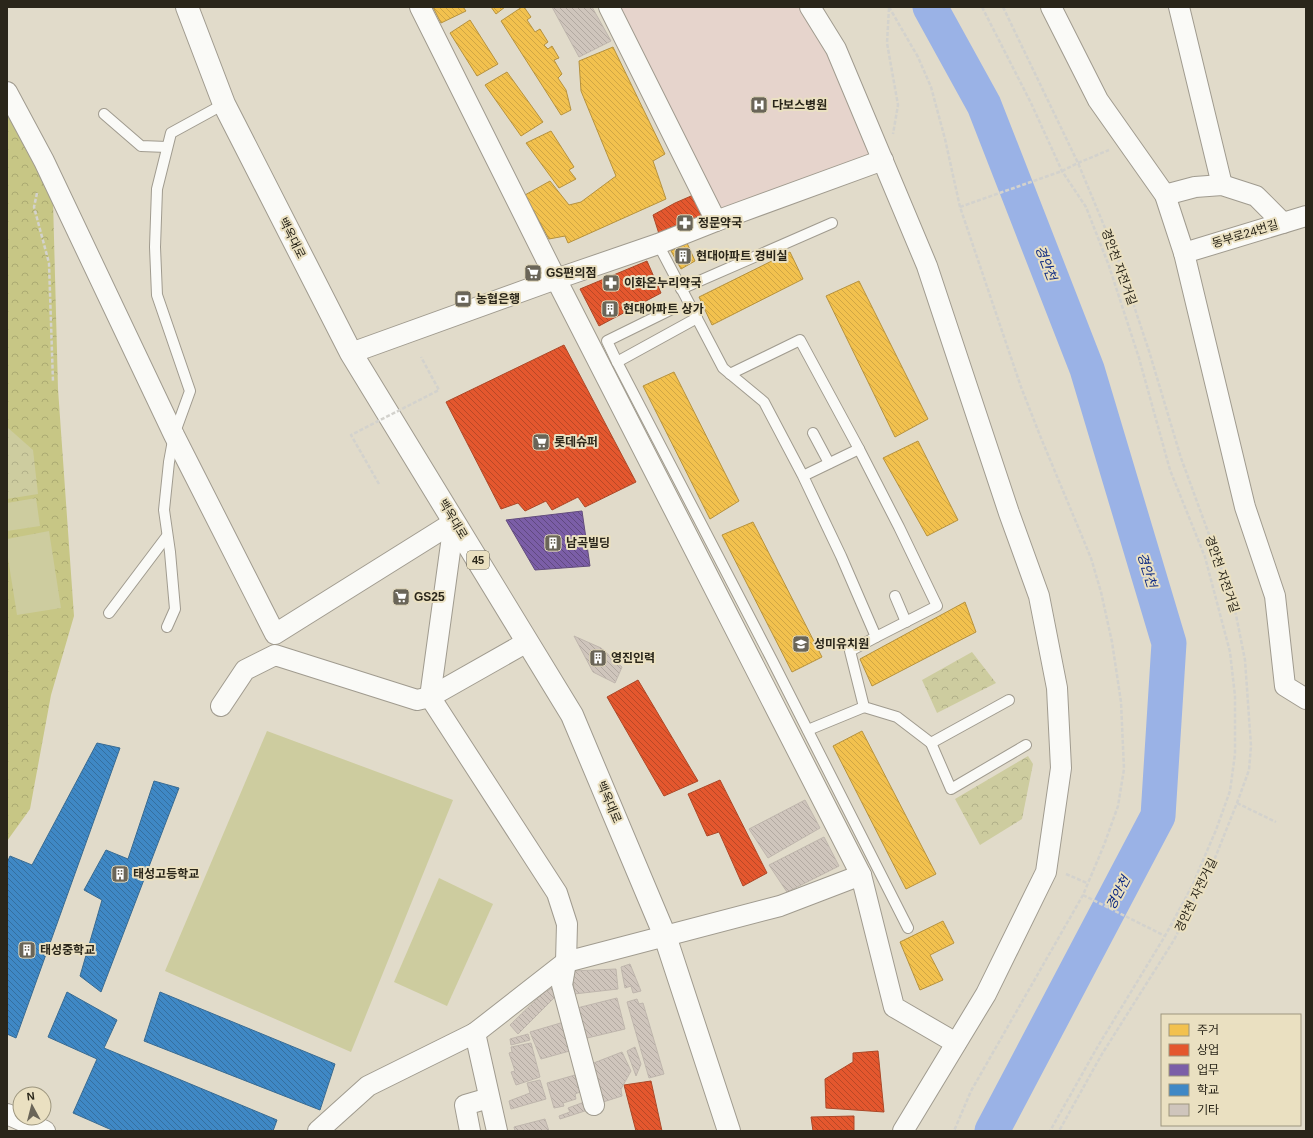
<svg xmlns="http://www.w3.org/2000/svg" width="1313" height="1138" font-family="Arial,'Noto Sans KR',sans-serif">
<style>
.medical{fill:#e6d4cc}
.forest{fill:url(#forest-crowns)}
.park{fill:url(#park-crowns)}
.pitch{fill:#cdcc9f}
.homes{fill:url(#homes-back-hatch);stroke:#b6923e}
.shops{fill:url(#shops-back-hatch);stroke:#ac4828}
.offices{fill:url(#offices-back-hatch);stroke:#634d7d}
.schools{fill:url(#schools-back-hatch);stroke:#396b92}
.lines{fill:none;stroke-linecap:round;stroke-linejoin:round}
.river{stroke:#9ab2e6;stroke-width:35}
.building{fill:url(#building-back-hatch);stroke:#bfb6ad}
.lane-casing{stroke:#a09b8f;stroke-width:12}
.street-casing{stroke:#a09b8f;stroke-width:22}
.primary-casing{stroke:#a09b8f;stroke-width:24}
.path{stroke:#d3d2cd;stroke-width:2.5;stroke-dasharray:4 2;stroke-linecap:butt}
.lane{stroke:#fafaf7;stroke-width:10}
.street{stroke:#fafaf7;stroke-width:20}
.primary{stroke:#fafaf7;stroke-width:22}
.path-bridge{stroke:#d3d2cd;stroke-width:2.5;stroke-dasharray:4 2;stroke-linecap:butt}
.labels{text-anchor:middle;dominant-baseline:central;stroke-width:4;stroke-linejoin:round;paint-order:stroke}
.shield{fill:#eae0c1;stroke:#645e4c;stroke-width:1}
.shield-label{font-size:11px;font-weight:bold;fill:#2a261a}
.poi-label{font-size:12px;font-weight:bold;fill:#2a261a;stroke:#eae0c1;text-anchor:start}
.street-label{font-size:12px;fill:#2a261a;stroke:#eae0c1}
.water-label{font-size:13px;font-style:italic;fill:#0a2782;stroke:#eae0c1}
</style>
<defs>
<pattern id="forest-crowns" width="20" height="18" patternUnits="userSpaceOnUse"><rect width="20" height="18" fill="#c7c685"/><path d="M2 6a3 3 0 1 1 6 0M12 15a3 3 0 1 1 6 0" fill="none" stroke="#abaa72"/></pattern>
<pattern id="park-crowns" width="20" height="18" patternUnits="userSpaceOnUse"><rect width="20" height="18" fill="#cdcc9f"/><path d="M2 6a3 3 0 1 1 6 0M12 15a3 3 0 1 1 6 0" fill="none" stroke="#b0af88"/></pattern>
<pattern id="homes-back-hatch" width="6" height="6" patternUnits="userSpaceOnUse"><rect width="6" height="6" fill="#f2c14e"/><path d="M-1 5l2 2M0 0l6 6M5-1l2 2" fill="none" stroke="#d0a644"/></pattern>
<pattern id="shops-back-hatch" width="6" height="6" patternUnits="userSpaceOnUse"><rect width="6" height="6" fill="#e4572e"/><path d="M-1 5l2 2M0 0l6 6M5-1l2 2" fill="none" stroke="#b94826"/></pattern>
<pattern id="offices-back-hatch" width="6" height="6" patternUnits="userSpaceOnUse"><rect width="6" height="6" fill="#7b5ea7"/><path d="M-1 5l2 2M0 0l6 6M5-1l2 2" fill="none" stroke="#60497f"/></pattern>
<pattern id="schools-back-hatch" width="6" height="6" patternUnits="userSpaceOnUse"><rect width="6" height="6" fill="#3f88c5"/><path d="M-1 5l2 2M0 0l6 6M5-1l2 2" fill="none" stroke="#356f9f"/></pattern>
<pattern id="building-back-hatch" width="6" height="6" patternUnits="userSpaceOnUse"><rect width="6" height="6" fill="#cfc5bc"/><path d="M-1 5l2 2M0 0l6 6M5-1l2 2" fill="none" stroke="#b2a9a1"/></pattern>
</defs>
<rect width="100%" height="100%" fill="#e1dbca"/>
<polygon class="medical" points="609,7 810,7 883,160 716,221"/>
<polygon class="forest" points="7,111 53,200 58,389 74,616 51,695 30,809 7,841"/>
<g class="park">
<polygon points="7,427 33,450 38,494 7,499"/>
<polygon points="972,652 996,683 937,713 922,680"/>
<polygon points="1028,756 1033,764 1022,819 980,845 955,799"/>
</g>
<g class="pitch">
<polygon points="36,498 40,526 7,531 7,503"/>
<polygon points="49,531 61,608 17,615 7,552 7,539"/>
<polygon points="267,731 453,800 351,1052 165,971"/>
<polygon points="439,878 493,904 447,1006 394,982"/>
</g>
<g class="homes">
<polygon points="433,7 463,7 466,11 441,23"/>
<polygon points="491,7 505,7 496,14"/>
<polygon points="522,7 524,7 531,17 527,20 535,32 540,29 548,42 544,45 548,49 552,46 559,58 554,60 562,74 558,78 566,90 571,110 561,115 501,21"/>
<polygon points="470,20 498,64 477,76 450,33"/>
<polygon points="613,47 665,154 653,161 666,199 568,243 565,236 549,239 525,195 550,181 569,205 581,202 616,176 581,91 579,61"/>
<polygon points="507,72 543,122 521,136 485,85"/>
<polygon points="551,131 574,167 569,170 576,179 559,188 526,143"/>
<polygon points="687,243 695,261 681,269 671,251"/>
<polygon points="790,252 803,279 712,325 699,297"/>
<polygon points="859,281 928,419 895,437 826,296"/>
<polygon points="674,372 739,501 710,519 643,386"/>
<polygon points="918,441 958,520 927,536 883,458"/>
<polygon points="753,522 822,657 792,672 722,535"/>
<polygon points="965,602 976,632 872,686 860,659"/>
<polygon points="862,731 936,874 906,889 833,746"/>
<polygon points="943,921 954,943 930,955 943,980 920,990 900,942"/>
</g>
<g class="shops">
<polygon points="698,193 711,219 660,237 653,215 675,203"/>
<polygon points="647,261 661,293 599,326 580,289"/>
<polygon points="564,345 636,482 585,507 578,497 552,510 546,501 525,511 518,503 501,509 446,402"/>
<polygon points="638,680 698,781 664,796 607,697"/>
<polygon points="720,780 767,873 743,886 719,832 707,836 688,794"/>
<polygon points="878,1051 884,1112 826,1108 825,1079 853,1062 853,1053"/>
<polygon points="651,1081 662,1131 636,1131 624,1085"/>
<polygon points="854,1116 854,1131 813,1131 811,1117"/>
</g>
<polygon class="offices" points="582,511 590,566 535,570 506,520"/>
<g class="schools">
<polygon points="97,743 120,748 16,1038 7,1034 7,863 10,856 32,865"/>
<polygon points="154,781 179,788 101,992 80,976 102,900 84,890 106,850 128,859"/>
<polygon points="67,992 117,1020 104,1048 277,1120 273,1131 114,1131 73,1113 97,1059 48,1037"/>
<polygon points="160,992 335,1064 320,1110 144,1041"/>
</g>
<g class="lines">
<polyline class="river" points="930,7 984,105 1087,369 1169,643 1158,816 992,1131"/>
</g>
<g class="building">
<polygon points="552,7 592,7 611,41 579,57"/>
<polygon points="574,636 601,648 622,667 615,683 593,672"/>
<polygon points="805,800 820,828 768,858 749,829"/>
<polygon points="824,837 839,866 787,892 769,865"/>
<polygon points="630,964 641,991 633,993 631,986 625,988 621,967"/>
<polygon points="616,969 618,989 574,994 573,971"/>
<polygon points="551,988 558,994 518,1034 510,1025 547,989 548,991"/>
<polygon points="617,998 625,1029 583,1039 577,1008"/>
<polygon points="637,999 639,1004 643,1003 664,1074 649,1078 627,1002"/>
<polygon points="564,1022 573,1050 541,1059 530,1032"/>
<polygon points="528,1034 530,1040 511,1045 510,1039"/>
<polygon points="531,1043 540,1077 516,1085 511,1072 515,1071 509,1053 512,1052 511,1047"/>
<polygon points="635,1047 641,1064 636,1076 627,1051"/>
<polygon points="622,1052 631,1071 621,1089 622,1096 603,1102 591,1064"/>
<polygon points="575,1075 580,1092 575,1094 576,1099 563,1103 564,1106 554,1108 547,1083"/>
<polygon points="540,1080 546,1099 511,1109 509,1101 530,1093 527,1083"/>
<polygon points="587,1101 591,1109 560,1119 559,1116 570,1112 568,1108"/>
<polygon points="545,1119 549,1131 515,1131 514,1127"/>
</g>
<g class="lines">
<defs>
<g id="lane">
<polyline points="104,114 141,146 167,147"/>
<polyline points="658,244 723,368 764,402 803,476 841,556 876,637 937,606 899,527 859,449 803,476"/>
<polyline points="681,289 832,223"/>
<polyline points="697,318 617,362 772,660 908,928"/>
<polyline points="617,362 607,341 672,309"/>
<polyline points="730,374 800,340 859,449"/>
<polyline points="813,433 829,463"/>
<polyline points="895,596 906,622"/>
<polyline points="109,613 167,536"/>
<polyline points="167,627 175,609 170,552 164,510 169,462 174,435 190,391 157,295 155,247 157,189 171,133 224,104"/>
<polyline points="876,637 850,651 864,707 897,717 931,743 1009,700"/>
<polyline points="808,730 864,707"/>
<polyline points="931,743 951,789 1026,745"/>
</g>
<g id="street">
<polyline points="420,7 556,279 861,875 894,1007 956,1043"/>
<polyline points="609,7 716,221"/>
<polyline points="810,7 836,49 927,266 1009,513 1039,596 1057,688 1061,768 1046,872 986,994 903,1131"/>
<polyline points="1051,7 1098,100 1165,195 1184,253 1245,507 1275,596 1285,686 1306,699"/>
<polyline points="1179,7 1222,185"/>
<polyline points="7,92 44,161 174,435 275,634 454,522"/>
<polyline points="1165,195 1195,187 1222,185 1256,196 1283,223"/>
<polyline points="1184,253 1306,216"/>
<polyline points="351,353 556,279 658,244 716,221 883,160"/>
<polyline points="454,522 430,697 557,893 567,924 566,962 562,985 594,1105"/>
<polyline points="221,706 245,670 275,655 417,700 430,697 527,642"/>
<polyline points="7,1114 45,1131"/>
<polyline points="318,1131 368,1086 475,1033"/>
<polyline points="470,1131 465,1105 489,1098"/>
<polyline points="497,1131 475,1033 566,962 780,906 861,875"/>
</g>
<polyline id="primary" points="187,7 224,104 351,353 572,715 665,936 729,1131"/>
</defs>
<use href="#lane" class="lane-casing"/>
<use href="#street" class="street-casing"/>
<use href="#primary" class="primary-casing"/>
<g class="path">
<polyline points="889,7 918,57 931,87 945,139 960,207 1021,387 1041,438 1091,558 1101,592 1112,642 1121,702 1124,769 1118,806 1104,845 1083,895 971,1091 954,1131"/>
<polyline points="982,7 1031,103 1062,171 1086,207 1109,266 1139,358 1170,470 1205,557 1230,652 1235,696 1235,754 1230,791 1216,830 1192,886 1165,936 1098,1046 1050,1131"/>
<polyline points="1003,7 1078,163 1120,264 1149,351 1181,458 1233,600 1245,660 1251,746 1249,770 1237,803 1215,858 1174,940 1102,1054 1059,1131"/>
<polyline points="889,8 887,43 898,105 893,134"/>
<polyline points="1078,163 1109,150"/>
<polyline points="37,193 34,207 49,263 53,382"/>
<polyline points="1237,803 1276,822"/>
<polyline points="1066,874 1087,883"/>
<polyline points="1083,895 1165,936"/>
</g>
<use href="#lane" class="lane"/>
<use href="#street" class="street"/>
<use href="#primary" class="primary"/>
<g class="path-bridge">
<polyline points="960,207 1062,171 1078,163"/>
<polyline points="379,484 351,435 439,390 421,357"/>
</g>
</g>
<defs>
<symbol id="hospital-square" viewBox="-11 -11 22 22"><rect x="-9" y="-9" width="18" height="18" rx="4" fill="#6a6558" stroke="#eae0c1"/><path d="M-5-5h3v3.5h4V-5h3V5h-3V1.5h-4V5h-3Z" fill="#fff"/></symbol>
<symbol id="pharmacy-square" viewBox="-11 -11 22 22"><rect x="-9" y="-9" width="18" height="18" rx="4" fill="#6a6558" stroke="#eae0c1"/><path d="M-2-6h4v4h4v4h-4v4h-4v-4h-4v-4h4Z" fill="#fff"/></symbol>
<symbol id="building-square" viewBox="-11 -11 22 22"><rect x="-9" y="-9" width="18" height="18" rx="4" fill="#6a6558" stroke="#eae0c1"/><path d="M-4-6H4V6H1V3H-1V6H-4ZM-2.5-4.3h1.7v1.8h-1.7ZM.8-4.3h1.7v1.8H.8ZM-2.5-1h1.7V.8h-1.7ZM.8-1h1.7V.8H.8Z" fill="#fff"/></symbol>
<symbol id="supermarket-square" viewBox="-11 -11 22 22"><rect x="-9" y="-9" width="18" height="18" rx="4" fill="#6a6558" stroke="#eae0c1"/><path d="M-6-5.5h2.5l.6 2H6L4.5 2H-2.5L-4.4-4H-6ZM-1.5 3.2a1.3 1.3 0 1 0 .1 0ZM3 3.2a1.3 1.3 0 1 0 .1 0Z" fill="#fff"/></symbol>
<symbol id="bank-square" viewBox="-11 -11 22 22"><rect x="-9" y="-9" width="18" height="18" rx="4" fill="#6a6558" stroke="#eae0c1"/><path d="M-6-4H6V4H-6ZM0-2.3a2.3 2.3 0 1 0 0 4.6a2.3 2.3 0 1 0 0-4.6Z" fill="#fff"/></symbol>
<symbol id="school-square" viewBox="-11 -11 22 22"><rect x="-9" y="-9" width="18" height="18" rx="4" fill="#6a6558" stroke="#eae0c1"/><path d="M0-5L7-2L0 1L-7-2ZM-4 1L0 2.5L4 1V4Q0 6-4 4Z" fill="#fff"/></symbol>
</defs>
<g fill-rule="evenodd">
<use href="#hospital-square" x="749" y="95" width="20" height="20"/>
<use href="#pharmacy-square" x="675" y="213" width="20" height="20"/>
<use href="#building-square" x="673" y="246" width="20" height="20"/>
<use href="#supermarket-square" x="523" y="263" width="20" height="20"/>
<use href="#pharmacy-square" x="601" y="273" width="20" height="20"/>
<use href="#bank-square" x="453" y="289" width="20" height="20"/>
<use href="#building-square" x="600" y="299" width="20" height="20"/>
<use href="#supermarket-square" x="531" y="432" width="20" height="20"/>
<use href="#building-square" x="543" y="533" width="20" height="20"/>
<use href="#supermarket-square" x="391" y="587" width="20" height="20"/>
<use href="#school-square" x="791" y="634" width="20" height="20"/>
<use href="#building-square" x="588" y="648" width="20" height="20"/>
<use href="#building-square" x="110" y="864" width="20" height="20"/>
<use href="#building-square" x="17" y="940" width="20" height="20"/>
</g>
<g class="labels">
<rect class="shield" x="467" y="551" width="22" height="18" rx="3"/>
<g class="shield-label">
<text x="478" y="560">45</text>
</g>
<g class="poi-label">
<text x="772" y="105">다보스병원</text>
<text x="698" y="223">정문약국</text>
<text x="696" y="256">현대아파트 경비실</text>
<text x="546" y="273">GS편의점</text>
<text x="624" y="283">이화온누리약국</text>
<text x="476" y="299">농협은행</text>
<text x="623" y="309">현대아파트 상가</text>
<text x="554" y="442">롯데슈퍼</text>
<text x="566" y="543">남곡빌딩</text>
<text x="414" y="597">GS25</text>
<text x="814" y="644">성미유치원</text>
<text x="611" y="658">영진인력</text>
<text x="133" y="874">태성고등학교</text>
<text x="40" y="950">태성중학교</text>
</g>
<g class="street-label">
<text transform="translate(1245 234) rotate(-17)">동부로24번길</text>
<text transform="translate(292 238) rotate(63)">백옥대로</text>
<text transform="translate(1119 267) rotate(70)">경안천 자전거길</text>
<text transform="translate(453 519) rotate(59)">백옥대로</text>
<text transform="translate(1222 574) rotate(71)">경안천 자전거길</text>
<text transform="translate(609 802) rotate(67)">백옥대로</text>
<text transform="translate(1196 895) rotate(-64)">경안천 자전거길</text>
</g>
<g class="water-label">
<text transform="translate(1046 263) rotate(69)">경안천</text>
<text transform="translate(1147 570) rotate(73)">경안천</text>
<text transform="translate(1118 893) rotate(-62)">경안천</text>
</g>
</g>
<rect width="1313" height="1138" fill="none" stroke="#2a261a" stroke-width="16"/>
<rect x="1161" y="1014" width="140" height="112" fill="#eae0c1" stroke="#9d967e"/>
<rect x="1169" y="1024" width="20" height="12" fill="#f2c14e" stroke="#9d967e"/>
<text x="1197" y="1034" font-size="12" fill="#2a261a">주거</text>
<rect x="1169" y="1044" width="20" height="12" fill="#e4572e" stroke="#9d967e"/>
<text x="1197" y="1054" font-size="12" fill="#2a261a">상업</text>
<rect x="1169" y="1064" width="20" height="12" fill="#7b5ea7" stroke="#9d967e"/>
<text x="1197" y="1074" font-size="12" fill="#2a261a">업무</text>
<rect x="1169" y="1084" width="20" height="12" fill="#3f88c5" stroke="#9d967e"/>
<text x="1197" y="1094" font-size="12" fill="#2a261a">학교</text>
<rect x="1169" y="1104" width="20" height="12" fill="#cfc5bc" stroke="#9d967e"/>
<text x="1197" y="1114" font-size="12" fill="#2a261a">기타</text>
<g transform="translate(32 1106) rotate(353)"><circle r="19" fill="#eae0c1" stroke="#9d967e"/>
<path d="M0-3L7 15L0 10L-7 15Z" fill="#6a6558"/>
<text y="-6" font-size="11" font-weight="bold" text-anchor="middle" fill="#2a261a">N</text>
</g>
</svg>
